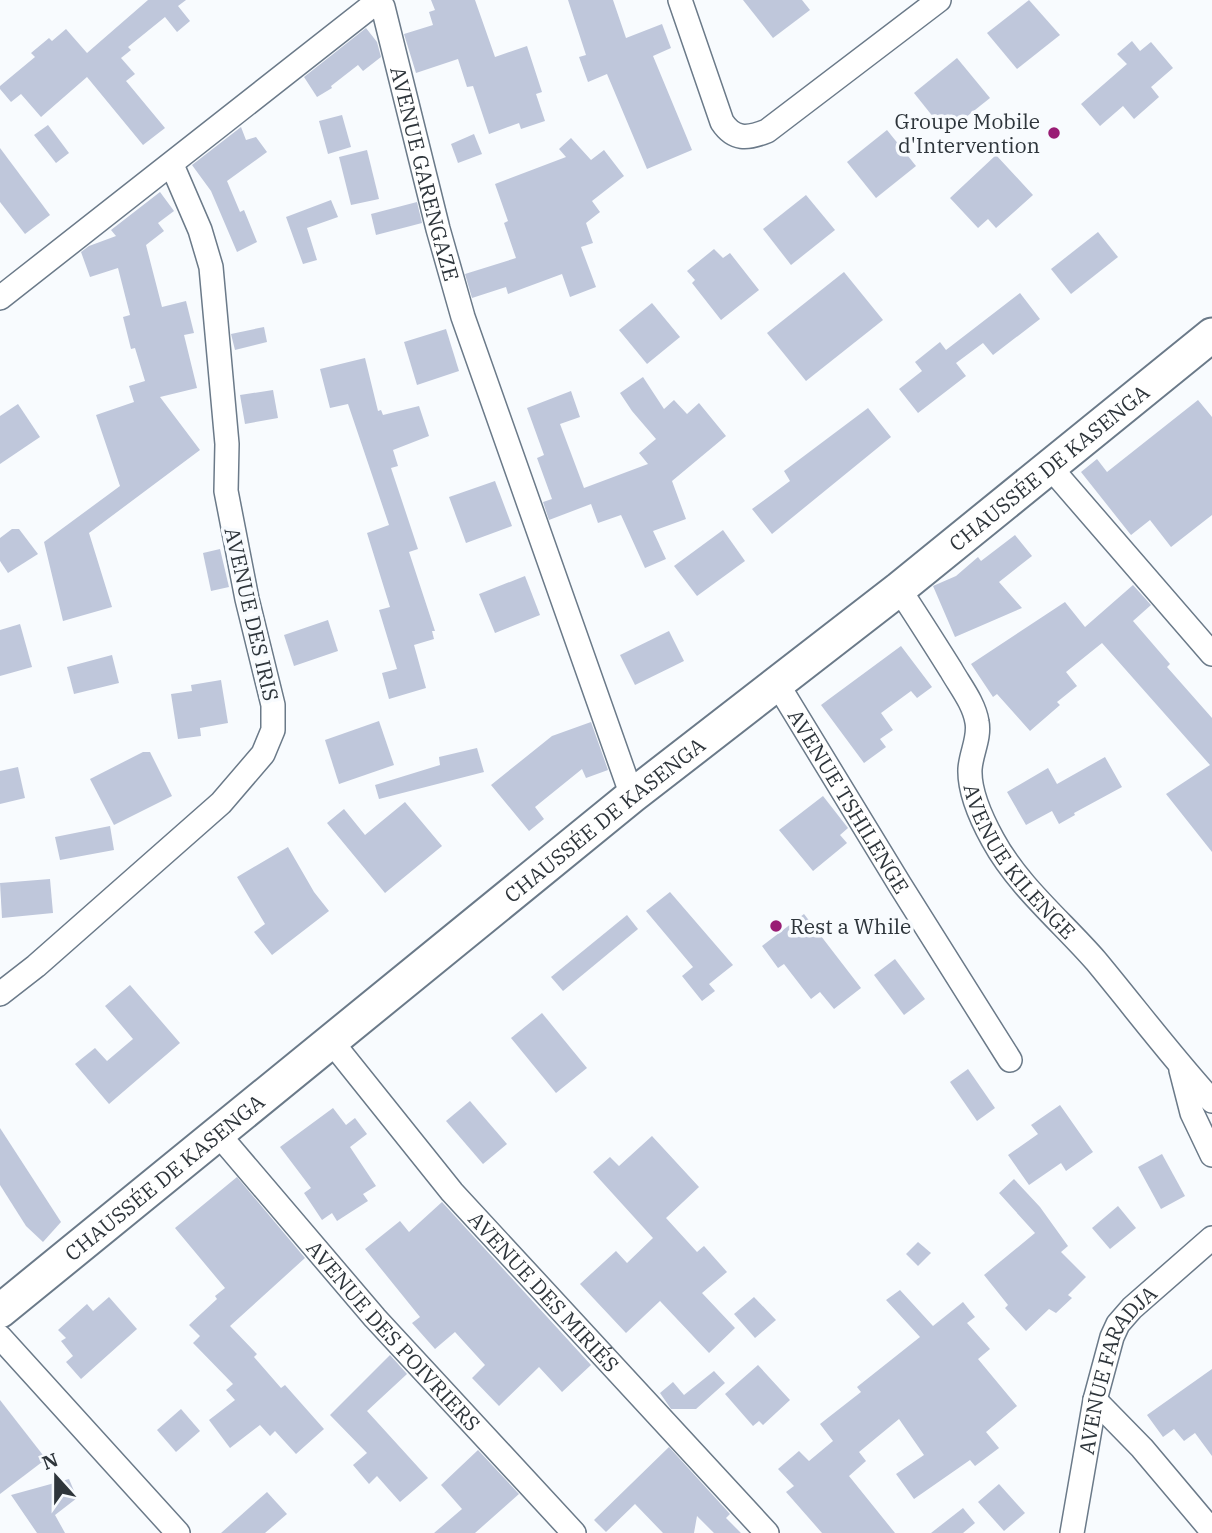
<svg xmlns="http://www.w3.org/2000/svg" width="1212" height="1533" font-family="'IBM Plex Serif',serif">
<style>
.building{fill:#bfc7db}
.lines{fill:none;stroke-linecap:round;stroke-linejoin:round}
.minor-casing{stroke:#6b7a89;stroke-width:26}
.secondary-casing{stroke:#6b7a89;stroke-width:37}
.minor{stroke:#fff;stroke-width:23}
.secondary{stroke:#fff;stroke-width:33}
.poi-dot{fill:#991c74;stroke:#f8fbfe;stroke-width:2.5}
.labels{text-anchor:middle;dominant-baseline:central;stroke-width:7;stroke-linejoin:round;paint-order:stroke}
.poi-label{font-size:21px;fill:#2e353b;stroke:#f8fbfe;text-anchor:end}
.street-label{font-size:21px;fill:#2e353b;stroke:#f8fbfe}
</style>
<rect width="100%" height="100%" fill="#f8fbfe"/>
<g class="building">
<polygon points="148,0 186,0 178,6 190,21 177,32 165,17 128,47 131,50 121,58 135,74 126,81 165,128 143,145 87,77 41,117 21,94 11,102 0,89 0,86 35,57 31,53 49,38 52,41 66,29 87,53"/>
<polygon points="431,0 475,0 495,57 527,46 542,92 536,94 545,121 521,129 519,123 489,134 473,86 467,87 458,59 416,73 404,34 433,25 429,12 435,10"/>
<polygon points="568,0 613,0 626,38 662,24 671,48 653,56 692,150 647,169 607,74 588,82 579,57 586,55"/>
<polygon points="743,0 802,0 810,10 773,38"/>
<polygon points="1029,0 1060,35 1017,69 987,33"/>
<polygon points="366,28 377,42 381,57 363,71 358,65 331,86 332,88 317,97 304,77"/>
<polygon points="1132,41 1140,51 1151,42 1173,68 1151,87 1159,97 1134,119 1123,106 1100,126 1081,104 1127,64 1117,54"/>
<polygon points="957,58 990,98 946,133 914,93"/>
<polygon points="342,115 351,147 328,154 319,121"/>
<polygon points="48,125 69,153 56,163 34,135"/>
<polygon points="241,127 246,140 256,137 267,152 227,181 240,212 244,210 257,242 237,252 211,191 192,165"/>
<polygon points="887,130 916,166 876,198 847,162"/>
<polygon points="474,134 482,154 458,163 451,144"/>
<polygon points="571,138 591,160 604,150 624,176 592,201 600,212 586,223 593,243 581,247 596,287 570,297 562,274 508,294 506,287 472,298 465,274 516,258 504,223 508,221 495,184 566,157 559,149"/>
<polygon points="0,148 50,215 25,234 0,202"/>
<polygon points="367,150 379,199 351,205 339,157"/>
<polygon points="996,155 1033,195 996,228 988,219 978,228 950,198"/>
<polygon points="160,192 174,211 158,223 164,231 146,245 162,307 186,301 194,333 184,335 197,388 160,397 200,450 89,533 112,607 63,621 44,542 120,486 96,415 134,402 129,386 145,381 135,348 131,349 123,317 130,315 118,268 90,277 81,252 89,246 116,236 111,230"/>
<polygon points="806,195 835,230 791,265 763,229"/>
<polygon points="331,200 338,217 307,228 317,260 303,264 286,217"/>
<polygon points="417,202 422,223 376,235 371,214"/>
<polygon points="1098,232 1118,257 1071,294 1051,269"/>
<polygon points="714,249 723,258 730,253 759,290 721,320 692,283 695,280 687,271"/>
<polygon points="844,272 883,320 806,381 767,333"/>
<polygon points="1020,293 1040,319 993,355 983,343 956,363 966,376 918,413 899,389 922,371 915,362 940,342 946,350"/>
<polygon points="652,303 680,337 647,364 619,330"/>
<polygon points="264,327 267,342 235,350 231,334"/>
<polygon points="446,329 459,371 417,385 404,342"/>
<polygon points="365,358 378,411 381,410 383,415 419,406 429,436 393,450 398,466 391,468 418,549 409,552 435,631 432,631 434,639 414,645 426,688 389,699 382,673 397,669 379,610 390,607 367,533 389,525 348,404 330,408 320,369"/>
<polygon points="643,377 664,409 674,400 687,414 699,403 726,436 672,481 686,519 653,531 666,559 645,568 621,515 598,523 591,504 549,520 543,502 552,499 537,458 544,455 527,408 571,391 580,417 560,424 584,488 648,464 639,453 656,439 632,411 620,393"/>
<polygon points="273,390 278,418 245,424 240,395"/>
<polygon points="1198,400 1212,417 1212,515 1171,547 1150,520 1131,535 1081,472 1097,459 1107,472"/>
<polygon points="18,404 40,437 0,464 0,416"/>
<polygon points="868,408 891,437 772,534 752,509 790,481 784,471"/>
<polygon points="495,481 512,526 466,543 449,497"/>
<polygon points="12,529 19,529 38,554 8,573 0,561 0,538"/>
<polygon points="723,530 745,561 697,596 674,566"/>
<polygon points="1015,535 1032,556 999,582 1022,608 955,637 933,586 956,576 978,557 981,561"/>
<polygon points="220,549 229,587 211,591 203,553"/>
<polygon points="525,576 540,615 495,633 479,594"/>
<polygon points="1133,585 1151,605 1133,621 1170,664 1167,667 1212,718 1212,852 1166,794 1210,765 1102,643 1066,672 1077,686 1057,702 1060,705 1030,731 997,694 993,697 971,664 1065,602 1085,627"/>
<polygon points="328,620 338,651 294,666 284,635"/>
<polygon points="20,624 32,667 0,676 0,630"/>
<polygon points="669,631 684,661 635,685 620,655"/>
<polygon points="901,646 932,687 917,698 911,691 881,713 893,730 880,739 886,747 864,763 821,705"/>
<polygon points="112,655 119,683 74,694 67,667"/>
<polygon points="221,680 228,723 200,728 201,736 178,739 171,694 192,691 191,685"/>
<polygon points="379,721 394,765 339,784 325,740"/>
<polygon points="591,722 608,770 586,778 582,769 535,807 544,819 529,831 491,785 552,736"/>
<polygon points="477,748 484,772 379,799 375,785 440,765 439,757"/>
<polygon points="143,752 150,752 172,796 114,825 90,779"/>
<polygon points="1105,757 1122,787 1074,813 1075,815 1059,824 1052,811 1026,825 1007,792 1048,768 1057,784"/>
<polygon points="18,767 25,798 0,804 0,771"/>
<polygon points="823,796 848,828 840,835 847,843 813,871 779,830"/>
<polygon points="405,802 442,846 385,893 327,823 344,809 365,835"/>
<polygon points="110,826 114,850 60,860 55,837"/>
<polygon points="288,847 314,892 329,911 272,955 254,932 265,924 237,877"/>
<polygon points="50,879 53,913 2,918 0,883"/>
<polygon points="670,892 733,965 709,984 715,991 702,1001 682,976 693,967 646,911"/>
<polygon points="804,914 861,988 834,1009 820,992 811,999 784,964 778,968 762,946"/>
<polygon points="627,915 638,929 563,991 551,977"/>
<polygon points="895,959 925,999 904,1015 874,975"/>
<polygon points="130,985 180,1043 109,1104 75,1064 95,1048 107,1061 133,1039 105,1006"/>
<polygon points="542,1013 587,1068 556,1093 511,1038"/>
<polygon points="968,1069 995,1108 977,1121 950,1082"/>
<polygon points="470,1101 507,1144 483,1164 446,1121"/>
<polygon points="1060,1105 1093,1152 1066,1171 1061,1163 1029,1185 1008,1155 1038,1134 1031,1125"/>
<polygon points="333,1108 346,1125 355,1118 367,1134 350,1147 376,1186 363,1194 368,1201 337,1221 332,1213 322,1220 304,1193 311,1188 280,1147"/>
<polygon points="0,1128 61,1222 43,1242 26,1226 0,1185"/>
<polygon points="652,1136 699,1187 666,1218 697,1252 704,1246 727,1272 702,1293 735,1328 709,1353 660,1301 626,1333 580,1284 616,1251 627,1263 653,1238 593,1172 610,1157 619,1166"/>
<polygon points="1162,1154 1185,1196 1161,1209 1138,1167"/>
<polygon points="237,1177 305,1258 230,1326 257,1354 254,1357 281,1388 285,1385 324,1429 296,1454 275,1431 270,1436 260,1425 230,1448 209,1420 235,1400 226,1390 233,1384 193,1343 200,1336 189,1325 217,1299 215,1296 225,1288 175,1228"/>
<polygon points="1014,1179 1040,1207 1068,1246 1061,1252 1086,1277 1068,1295 1072,1298 1056,1313 1049,1309 1026,1331 1005,1308 1008,1305 984,1275 1035,1233 999,1193"/>
<polygon points="442,1202 591,1365 562,1392 539,1367 499,1406 472,1378 485,1365 455,1332 435,1349 412,1323 420,1317 365,1249 400,1221 409,1232"/>
<polygon points="1118,1206 1136,1228 1110,1249 1092,1228"/>
<polygon points="918,1242 931,1253 918,1266 906,1254"/>
<polygon points="900,1290 933,1326 963,1302 975,1317 967,1323 990,1349 978,1359 1017,1406 986,1432 999,1448 975,1466 970,1460 914,1499 896,1474 924,1455 899,1419 859,1452 866,1461 849,1476 895,1533 822,1533 786,1492 794,1486 778,1469 799,1451 809,1461 833,1441 820,1424 861,1392 857,1387 920,1337 886,1300"/>
<polygon points="109,1297 137,1329 81,1379 66,1362 73,1356 61,1341 66,1338 58,1330 87,1304 93,1311"/>
<polygon points="754,1297 776,1320 755,1338 734,1314"/>
<polygon points="390,1355 407,1374 367,1411 428,1478 400,1502 377,1476 369,1484 353,1465 367,1453 330,1415"/>
<polygon points="758,1365 790,1400 763,1425 759,1421 753,1426 725,1394"/>
<polygon points="1212,1369 1212,1456 1195,1433 1184,1441 1174,1429 1163,1437 1147,1415"/>
<polygon points="714,1371 725,1383 696,1409 671,1409 660,1393 673,1382 684,1395"/>
<polygon points="0,1400 46,1459 0,1494"/>
<polygon points="181,1409 200,1431 176,1452 157,1430"/>
<polygon points="669,1447 730,1514 726,1518 741,1533 714,1533 697,1516 694,1533 663,1533 635,1504 606,1532 594,1520"/>
<polygon points="478,1450 519,1494 475,1533 434,1533 462,1509 441,1485"/>
<polygon points="69,1479 77,1498 55,1515 65,1533 37,1533 11,1495"/>
<polygon points="999,1484 1025,1513 1004,1531 978,1502"/>
<polygon points="267,1492 287,1514 265,1533 221,1533"/>
<polygon points="963,1508 975,1523 963,1533 931,1533"/>
</g>
<g class="lines">
<defs>
<g id="minor">
<path d="M 680,0 L 722,122 C 734,140 747,139 767,131 L 939,0"/>
<path id="s1" d="M 0,298 L 369,8 L 378,5 L 383,7 L 438,229 L 463,317 L 632,796"/>
<polyline points="1050,467 1212,654"/>
<path id="s2" d="M 899,589 C 917,616 934,643 951,670 C 960,686 974,703 977,722 C 980,738 971,753 970,769 C 969,791 982,820 993,840 C 1018,886 1062,922 1096,961 C 1135,1008 1171,1056 1212,1101"/>
<path id="s3" d="M 778,685 L 900,885 L 1010,1060"/>
<polyline points="0,994 36,966 221,803 263,754 273,730 273,705 247,599 226,491 227,444 211,267 200,230 172,165"/>
<path id="s4" d="M 331,1041 L 452,1192 L 767,1533"/>
<polyline points="1181,1070 1192,1113 1212,1155"/>
<path id="s5" d="M 219,1135 L 375,1318 L 574,1533"/>
<polyline points="0,1337 178,1533"/>
<polyline points="1095,1400 1142,1448 1212,1531"/>
<path id="s6" d="M 1072,1533 L 1095,1400 L 1112,1337 L 1118,1324 L 1132,1308 L 1212,1238"/>
</g>
<g id="secondary">
<path id="s7" d="M 0,1311 L 632,796 L 899,589 L 1212,335"/>
</g>
</defs>
<use href="#minor" class="minor-casing"/>
<use href="#secondary" class="secondary-casing"/>
<use href="#minor" class="minor"/>
<use href="#secondary" class="secondary"/>
</g>
<g class="poi-dot">
<circle cx="1054" cy="133" r="7"/>
<circle cx="776" cy="926" r="7"/>
</g>
<g class="labels">
<g class="poi-label">
<text x="1040" y="121">Groupe Mobile<tspan x="1040" dy="24">d'Intervention</tspan></text>
<text x="790" y="926" text-anchor="start">Rest a While</text>
</g>
<g class="street-label">
<text stroke="none"><textPath href="#s1" startOffset="656">AVENUE GARENGAZE</textPath></text>
<text stroke="none"><textPath href="#s7" startOffset="1346">CHAUSSÉE DE KASENGA</textPath></text>
<text transform="translate(252 614) rotate(77)">AVENUE DES IRIS</text>
<text stroke="none"><textPath href="#s3" startOffset="136">AVENUE TSHILENGE</textPath></text>
<text stroke="none"><textPath href="#s7" startOffset="779">CHAUSSÉE DE KASENGA</textPath></text>
<text stroke="none"><textPath href="#s2" startOffset="310">AVENUE KILENGE</textPath></text>
<text stroke="none"><textPath href="#s7" startOffset="212">CHAUSSÉE DE KASENGA</textPath></text>
<text stroke="none"><textPath href="#s4" startOffset="329">AVENUE DES MIRIÉS</textPath></text>
<text stroke="none"><textPath href="#s5" startOffset="266">AVENUE DES POIVRIERS</textPath></text>
<text stroke="none"><textPath href="#s6" startOffset="172">AVENUE FARADJA</textPath></text>
</g>
</g>
<g transform="translate(56 1477) rotate(339)" stroke="#f8fbfe" stroke-width="5" paint-order="stroke">
<path d="M0-5L12 26L0 18L-12 26Z" fill="#2e353b"/>
<text y="-10" font-size="19" font-weight="bold" text-anchor="middle" fill="#2e353b">N</text>
</g>
</svg>
